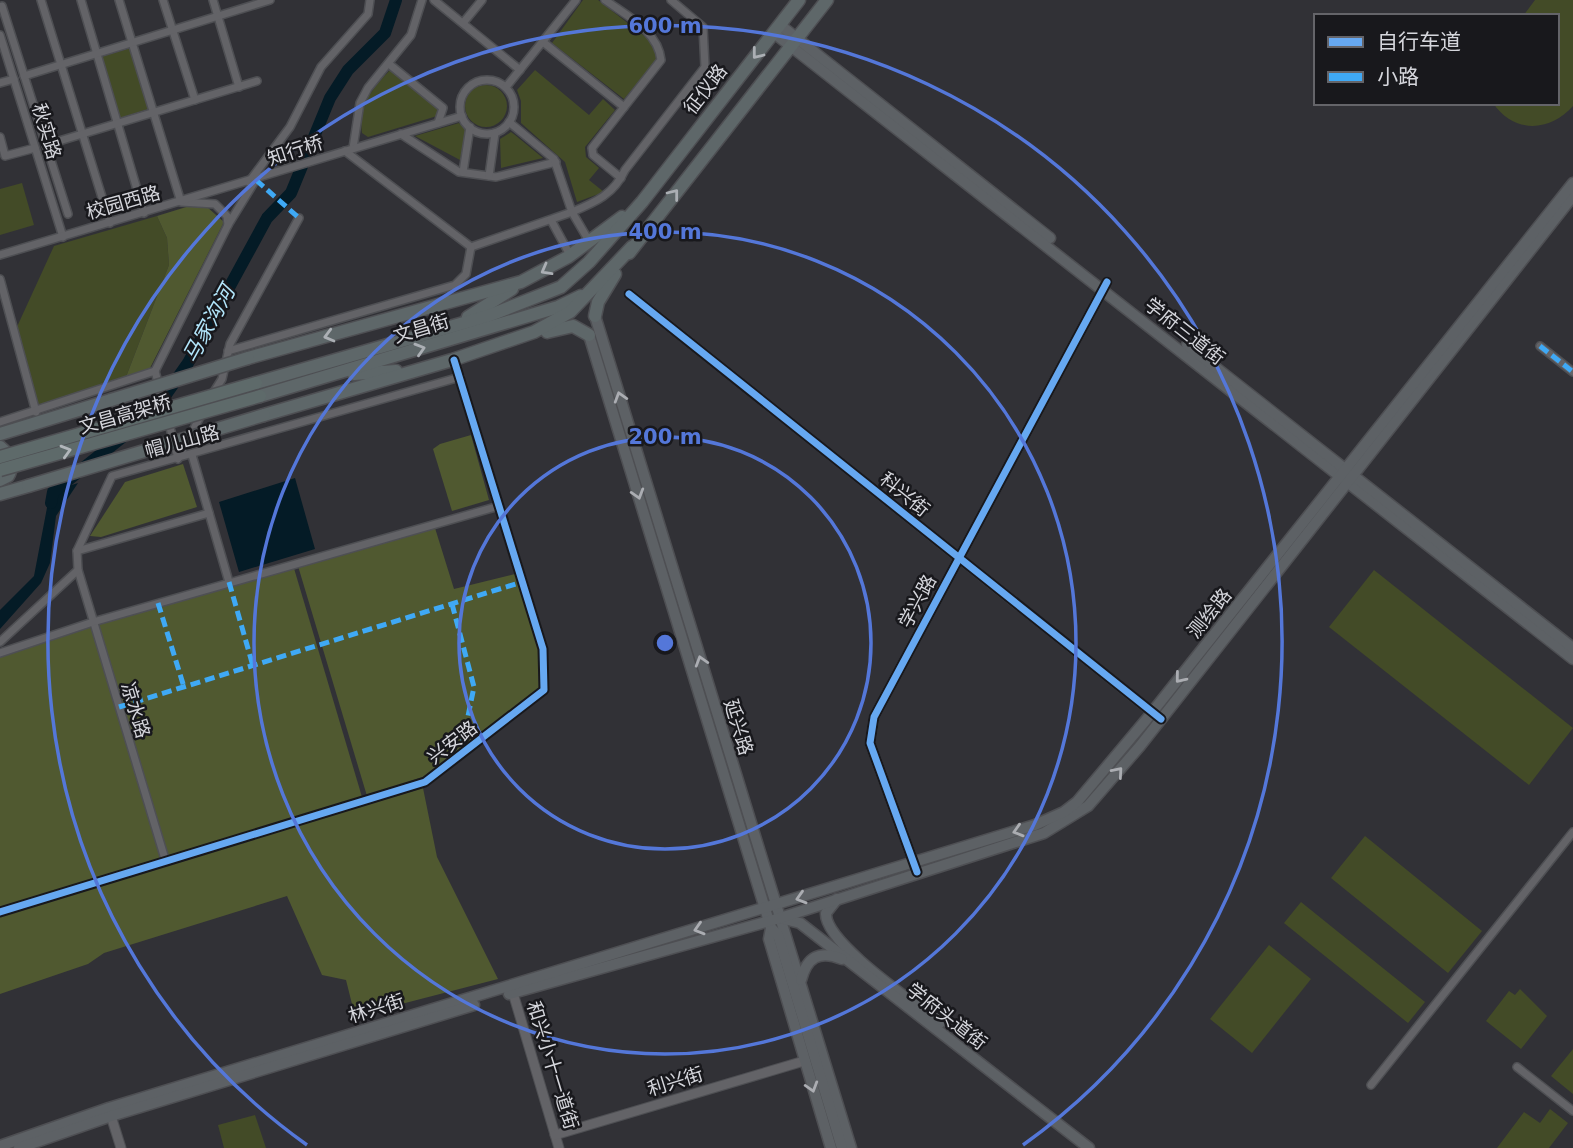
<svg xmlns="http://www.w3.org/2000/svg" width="1573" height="1148" font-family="'DejaVu Sans','Noto Sans SC',sans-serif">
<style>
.green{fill:#434b27}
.forest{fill:#505930}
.water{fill:#041b26}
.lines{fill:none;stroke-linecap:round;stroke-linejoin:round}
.river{stroke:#041b26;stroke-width:12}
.minor-casing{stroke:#4e4f53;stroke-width:10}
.tertiary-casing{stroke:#4e4f53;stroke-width:11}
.secondary-casing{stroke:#4e4f53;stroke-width:13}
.primary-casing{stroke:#4e4f53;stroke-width:15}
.minor{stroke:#636367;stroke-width:7}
.tertiary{stroke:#636367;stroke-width:9}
.secondary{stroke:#5d6165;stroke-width:10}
.primary{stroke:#5e6769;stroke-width:12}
.primary-bridge-casing{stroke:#4e4f53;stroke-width:15;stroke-linecap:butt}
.trunk-bridge-casing{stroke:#4e4f53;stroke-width:15;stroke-linecap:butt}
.primary-bridge{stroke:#5e6769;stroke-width:12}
.trunk-bridge{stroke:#5e6a6a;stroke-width:12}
.quiet{stroke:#3fa9f5;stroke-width:5;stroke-dasharray:10 5;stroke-linecap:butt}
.cycleway-casing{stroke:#18181c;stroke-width:11}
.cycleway{stroke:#66a8f1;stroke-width:7}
.oneway{stroke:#abafb4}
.oneway2{stroke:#abadb2}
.oneway3{stroke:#b1b6ba}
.ring{fill:none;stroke:#5477d9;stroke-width:3.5}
.labels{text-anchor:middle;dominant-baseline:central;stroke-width:5;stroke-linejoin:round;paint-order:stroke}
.street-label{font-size:19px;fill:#d5d6dc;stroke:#18181c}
.water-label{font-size:21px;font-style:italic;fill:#b3e7fc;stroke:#18181c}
.centre{fill:#5477d9;stroke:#18181c;stroke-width:3.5}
.ring-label{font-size:21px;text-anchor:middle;font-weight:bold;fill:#5477d9;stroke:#18181c;stroke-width:5;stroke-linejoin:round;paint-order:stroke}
</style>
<rect width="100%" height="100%" fill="#313136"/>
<g class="green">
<polygon points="583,0 598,0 652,42 657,59 624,99 552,43"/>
<path d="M 1535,0 L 1573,0 L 1573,106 C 1550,132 1514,134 1493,103 L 1557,103 L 1557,16 L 1523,16 Z"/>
<polygon points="131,48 148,109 120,118 101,57"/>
<path d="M 391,69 L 438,106 L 437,116 L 368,137 L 362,133 C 358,105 372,89 391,69 Z"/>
<polygon points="535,70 589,115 603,99 615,110 585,147 586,157 599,168 589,180 604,192 577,202 565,162 521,123 521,101 517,90"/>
<circle cx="486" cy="106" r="21"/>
<polygon points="459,123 466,131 460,160 415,136"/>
<polygon points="511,132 515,135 543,158 501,168 500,139"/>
<polygon points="22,183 34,225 0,235 0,189"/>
<polygon points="157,216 167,238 169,265 126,377 39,406 16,329 54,246"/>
<polygon points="1374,570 1573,728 1529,785 1329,627"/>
<polygon points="1365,836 1482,931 1448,973 1331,878"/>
<polygon points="1301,902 1425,1002 1408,1023 1284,923"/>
<polygon points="1269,945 1311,979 1252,1053 1210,1019"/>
<polygon points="1520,989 1547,1016 1521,1049 1486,1021 1509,991 1515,995"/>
<polygon points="1573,1049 1573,1094 1551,1076"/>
<polygon points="1550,1109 1568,1123 1549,1148 1497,1148 1524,1112 1540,1123"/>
<polygon points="255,1115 266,1148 224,1148 218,1125"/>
</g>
<g class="forest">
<polygon points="196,204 207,207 224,222 149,370 126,377 169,265 167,238 157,216"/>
<polygon points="471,435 489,500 452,511 433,449 440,444"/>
<polygon points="183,464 197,507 101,537 90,536 125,482"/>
<polygon points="435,528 454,589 515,574 539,649 541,688 423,777 367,796 298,566"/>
<polygon points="293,565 362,797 167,856 97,624"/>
<polygon points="91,625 162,858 0,908 0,655"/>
<polygon points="423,788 437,857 498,979 355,1016 346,980 322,975 287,896 104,953 88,964 0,994 0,915"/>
</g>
<g class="water">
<polygon points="295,478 315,549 239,572 219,502"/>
<polygon points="78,483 56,516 50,563 41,583 0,629 0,610 34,576 50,492"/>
</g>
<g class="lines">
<polyline class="river" points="51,503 53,492 153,413 188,363 267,218 291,193 330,98 348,70 385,33 396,0"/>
<defs>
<g id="minor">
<polyline points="41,0 110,223"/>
<polyline points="81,0 144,213"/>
<polyline points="119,0 181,202 215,204 227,216 228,225"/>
<polyline points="163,0 195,100"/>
<polyline points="213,0 239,87"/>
<polyline points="434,0 520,70"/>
<path d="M 605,0 C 627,16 658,31 661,60 L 592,148 L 593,155 L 621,178"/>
<polyline points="2,6 68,214"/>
<polyline points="463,23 482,0"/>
<polyline points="0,35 63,237"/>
<polyline points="543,42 624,107"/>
<polyline points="389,64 443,108 438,123"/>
<polyline points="24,76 270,0"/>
<circle cx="487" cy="107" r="27"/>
<polyline points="0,83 14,79"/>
<polyline points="506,87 576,0"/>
<polyline points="401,134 459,172 496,177 556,162"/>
<polyline points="0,137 5,156 35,148"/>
<polyline points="46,145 257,81"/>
<polyline points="353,148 360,103 368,88 411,35 422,0"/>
<polyline points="345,151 471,247 572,212 554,159 509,122"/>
<polyline points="463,172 470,127"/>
<polyline points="489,176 495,133"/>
<polyline points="249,182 290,127 321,67 368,14 370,0"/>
<polyline points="551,220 570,255"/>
<path d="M 589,241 L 572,212 C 596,202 614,194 625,170 L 705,67 L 703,27 L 671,0"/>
<polyline points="0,255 462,116"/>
<polyline points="0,279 36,412"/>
<polyline points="1540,346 1573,372"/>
<polyline points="228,351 455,285 466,274 471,247"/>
<polyline points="155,371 178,458"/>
<polyline points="212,395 222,379 230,344 299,218"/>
<polyline points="0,422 155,371 228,225 255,181"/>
<polyline points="178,459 201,415"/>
<polyline points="209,513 229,582"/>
<polyline points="77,551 209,513 192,455"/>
<polyline points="78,570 165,859"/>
<polyline points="0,642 78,570 77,551 112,476 460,377"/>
<polyline points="0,653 93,622 499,506"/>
<polyline points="0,912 425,782 544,690 543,649 454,360"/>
<polyline points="1517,1067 1573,1111"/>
<polyline points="1371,1085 1573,832"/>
</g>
<g id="tertiary">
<polyline points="629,294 1157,716"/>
<polyline points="917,872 870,743 874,717 1107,282"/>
<polyline points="513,993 559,1148"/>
<polyline points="111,1116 121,1148"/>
<polyline points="555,1135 804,1061"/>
</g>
<g id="secondary">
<polyline points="780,25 1050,238"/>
<polyline points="774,33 1573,659"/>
<polyline points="595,316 851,1148"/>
<polyline points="589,335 771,928 769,939 831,1148"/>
<polyline points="1187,345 1573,648"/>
<path d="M 837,899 L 826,913 C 824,943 916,1004 940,1023"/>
<polyline points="780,918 800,923 1089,1148"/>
<polyline points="771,928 778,935 842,1148"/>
<path d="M 801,980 C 807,957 819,950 842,959"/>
<polyline points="509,994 780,918 1044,833 1088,806 1140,746 1573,196"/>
<polyline points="0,1146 109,1108 1035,825 1064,812 1077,802 1146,720 1573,183"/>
<polyline points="19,1148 111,1116 474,1005"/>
</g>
<g id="primary">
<polyline points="629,253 827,0"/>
<polyline points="595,316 598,302 615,274"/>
<polyline points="468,317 512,289"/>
<polyline points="547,332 573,326 589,335"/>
<polyline points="248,358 521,282 568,257 622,217"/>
<polyline points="354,374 396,371"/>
<polyline points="256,383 488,316 561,287 589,262 642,202 799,0"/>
<polyline points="260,396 558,307 581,296"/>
<polyline points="264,415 452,360 534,332 570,312 632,247"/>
<polyline points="0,434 111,400"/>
<path d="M 0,447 C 9,454 14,466 8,476 L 0,480"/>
<polyline points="0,494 28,486"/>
</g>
</defs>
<use href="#minor" class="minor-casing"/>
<use href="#tertiary" class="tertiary-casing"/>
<use href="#secondary" class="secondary-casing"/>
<use href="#primary" class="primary-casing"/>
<use href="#minor" class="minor"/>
<use href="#tertiary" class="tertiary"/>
<use href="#secondary" class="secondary"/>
<use href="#primary" class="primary"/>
<defs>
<g id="primary-bridge">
<polyline points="111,400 248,358"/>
<polyline points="28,486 264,415"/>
</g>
<g id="trunk-bridge">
<polyline points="0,457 256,383"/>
<polyline points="0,470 260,396"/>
</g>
</defs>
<use href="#primary-bridge" class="primary-bridge-casing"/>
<use href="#trunk-bridge" class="trunk-bridge-casing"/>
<use href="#primary-bridge" class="primary-bridge"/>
<use href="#trunk-bridge" class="trunk-bridge"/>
<g class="quiet">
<polyline points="256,180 299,218"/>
<polyline points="1540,346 1573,372"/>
<polyline points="229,582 253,666"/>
<polyline points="158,603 184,687"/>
<polyline points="452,604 474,687 460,755"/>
<polyline points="119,707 522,582"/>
</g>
<defs>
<g id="cycleway">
<polyline points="629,294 1161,719"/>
<polyline points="917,872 870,743 874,717 1107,282"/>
<polyline points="0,912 425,782 544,690 543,649 454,360"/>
</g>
</defs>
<use href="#cycleway" class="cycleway-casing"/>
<use href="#cycleway" class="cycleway"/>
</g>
<defs><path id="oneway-chevron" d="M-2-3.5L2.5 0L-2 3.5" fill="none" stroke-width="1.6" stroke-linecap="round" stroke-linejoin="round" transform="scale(1.75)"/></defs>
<g class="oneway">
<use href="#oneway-chevron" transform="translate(757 54) rotate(128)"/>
<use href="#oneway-chevron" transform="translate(674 194) rotate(-52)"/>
<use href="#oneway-chevron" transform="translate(546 270) rotate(151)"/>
<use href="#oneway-chevron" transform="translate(329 336) rotate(165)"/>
<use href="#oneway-chevron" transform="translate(420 349) rotate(-17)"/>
</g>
<g class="oneway2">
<use href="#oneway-chevron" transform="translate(620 397) rotate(-107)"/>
<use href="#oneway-chevron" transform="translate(638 494) rotate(73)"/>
<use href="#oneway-chevron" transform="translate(701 661) rotate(-107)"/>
<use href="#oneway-chevron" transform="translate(1180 678) rotate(129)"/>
<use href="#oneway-chevron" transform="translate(1118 772) rotate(-49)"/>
<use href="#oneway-chevron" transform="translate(1018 831) rotate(163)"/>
<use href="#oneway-chevron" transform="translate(801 898) rotate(163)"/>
<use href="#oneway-chevron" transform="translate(699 929) rotate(163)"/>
<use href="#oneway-chevron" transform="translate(812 1087) rotate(73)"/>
</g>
<use class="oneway3" href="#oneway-chevron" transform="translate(66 451) rotate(-16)"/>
<g class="ring">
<circle cx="665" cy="643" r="206"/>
<circle cx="665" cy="643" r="411"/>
<path d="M307 1145A617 617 0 1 1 1023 1145"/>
</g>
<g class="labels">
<g class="street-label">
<text transform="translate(705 89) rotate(-52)">征仪路</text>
<text transform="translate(47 131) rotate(73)">秋实路</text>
<text transform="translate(295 150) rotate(-18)">知行桥</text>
<text transform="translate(123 202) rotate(-16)">校园西路</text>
<text transform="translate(421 328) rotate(-17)">文昌街</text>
<text transform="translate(1185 331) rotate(38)">学府三道街</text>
<text transform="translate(125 414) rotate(-16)">文昌高架桥</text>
<text transform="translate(182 441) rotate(-15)">帽儿山路</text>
<text transform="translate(905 494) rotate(39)">科兴街</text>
<text transform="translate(917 601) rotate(-62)">学兴路</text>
<text transform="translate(1209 613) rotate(-51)">测绘路</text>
<text transform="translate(136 710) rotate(73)">凉水路</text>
<text transform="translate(739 727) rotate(73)">延兴路</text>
<text transform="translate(452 742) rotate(-38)">兴安路</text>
<text transform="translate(376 1008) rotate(-17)">林兴街</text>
<text transform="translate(947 1016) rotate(38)">学府头道街</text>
<text transform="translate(553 1065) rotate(73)">和兴小十一道街</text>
<text transform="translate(675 1081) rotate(-17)">利兴街</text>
</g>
<g class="water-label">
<text transform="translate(209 324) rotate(-61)">马家沟河</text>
</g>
</g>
<circle cx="665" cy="643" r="10" class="centre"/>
<g class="ring-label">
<text x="665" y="33">600 m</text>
<text x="665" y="239">400 m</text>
<text x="665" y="444">200 m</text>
</g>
<rect x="1314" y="14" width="245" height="91" fill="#18181c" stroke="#646469" stroke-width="2"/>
<rect x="1328" y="37" width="35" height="10" fill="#66a8f1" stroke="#646469" stroke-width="2"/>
<text x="1377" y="49" font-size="21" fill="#d5d6dc">自行车道</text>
<rect x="1328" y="72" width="35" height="10" fill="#3fa9f5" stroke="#646469" stroke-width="2"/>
<text x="1377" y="84" font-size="21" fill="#d5d6dc">小路</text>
</svg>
